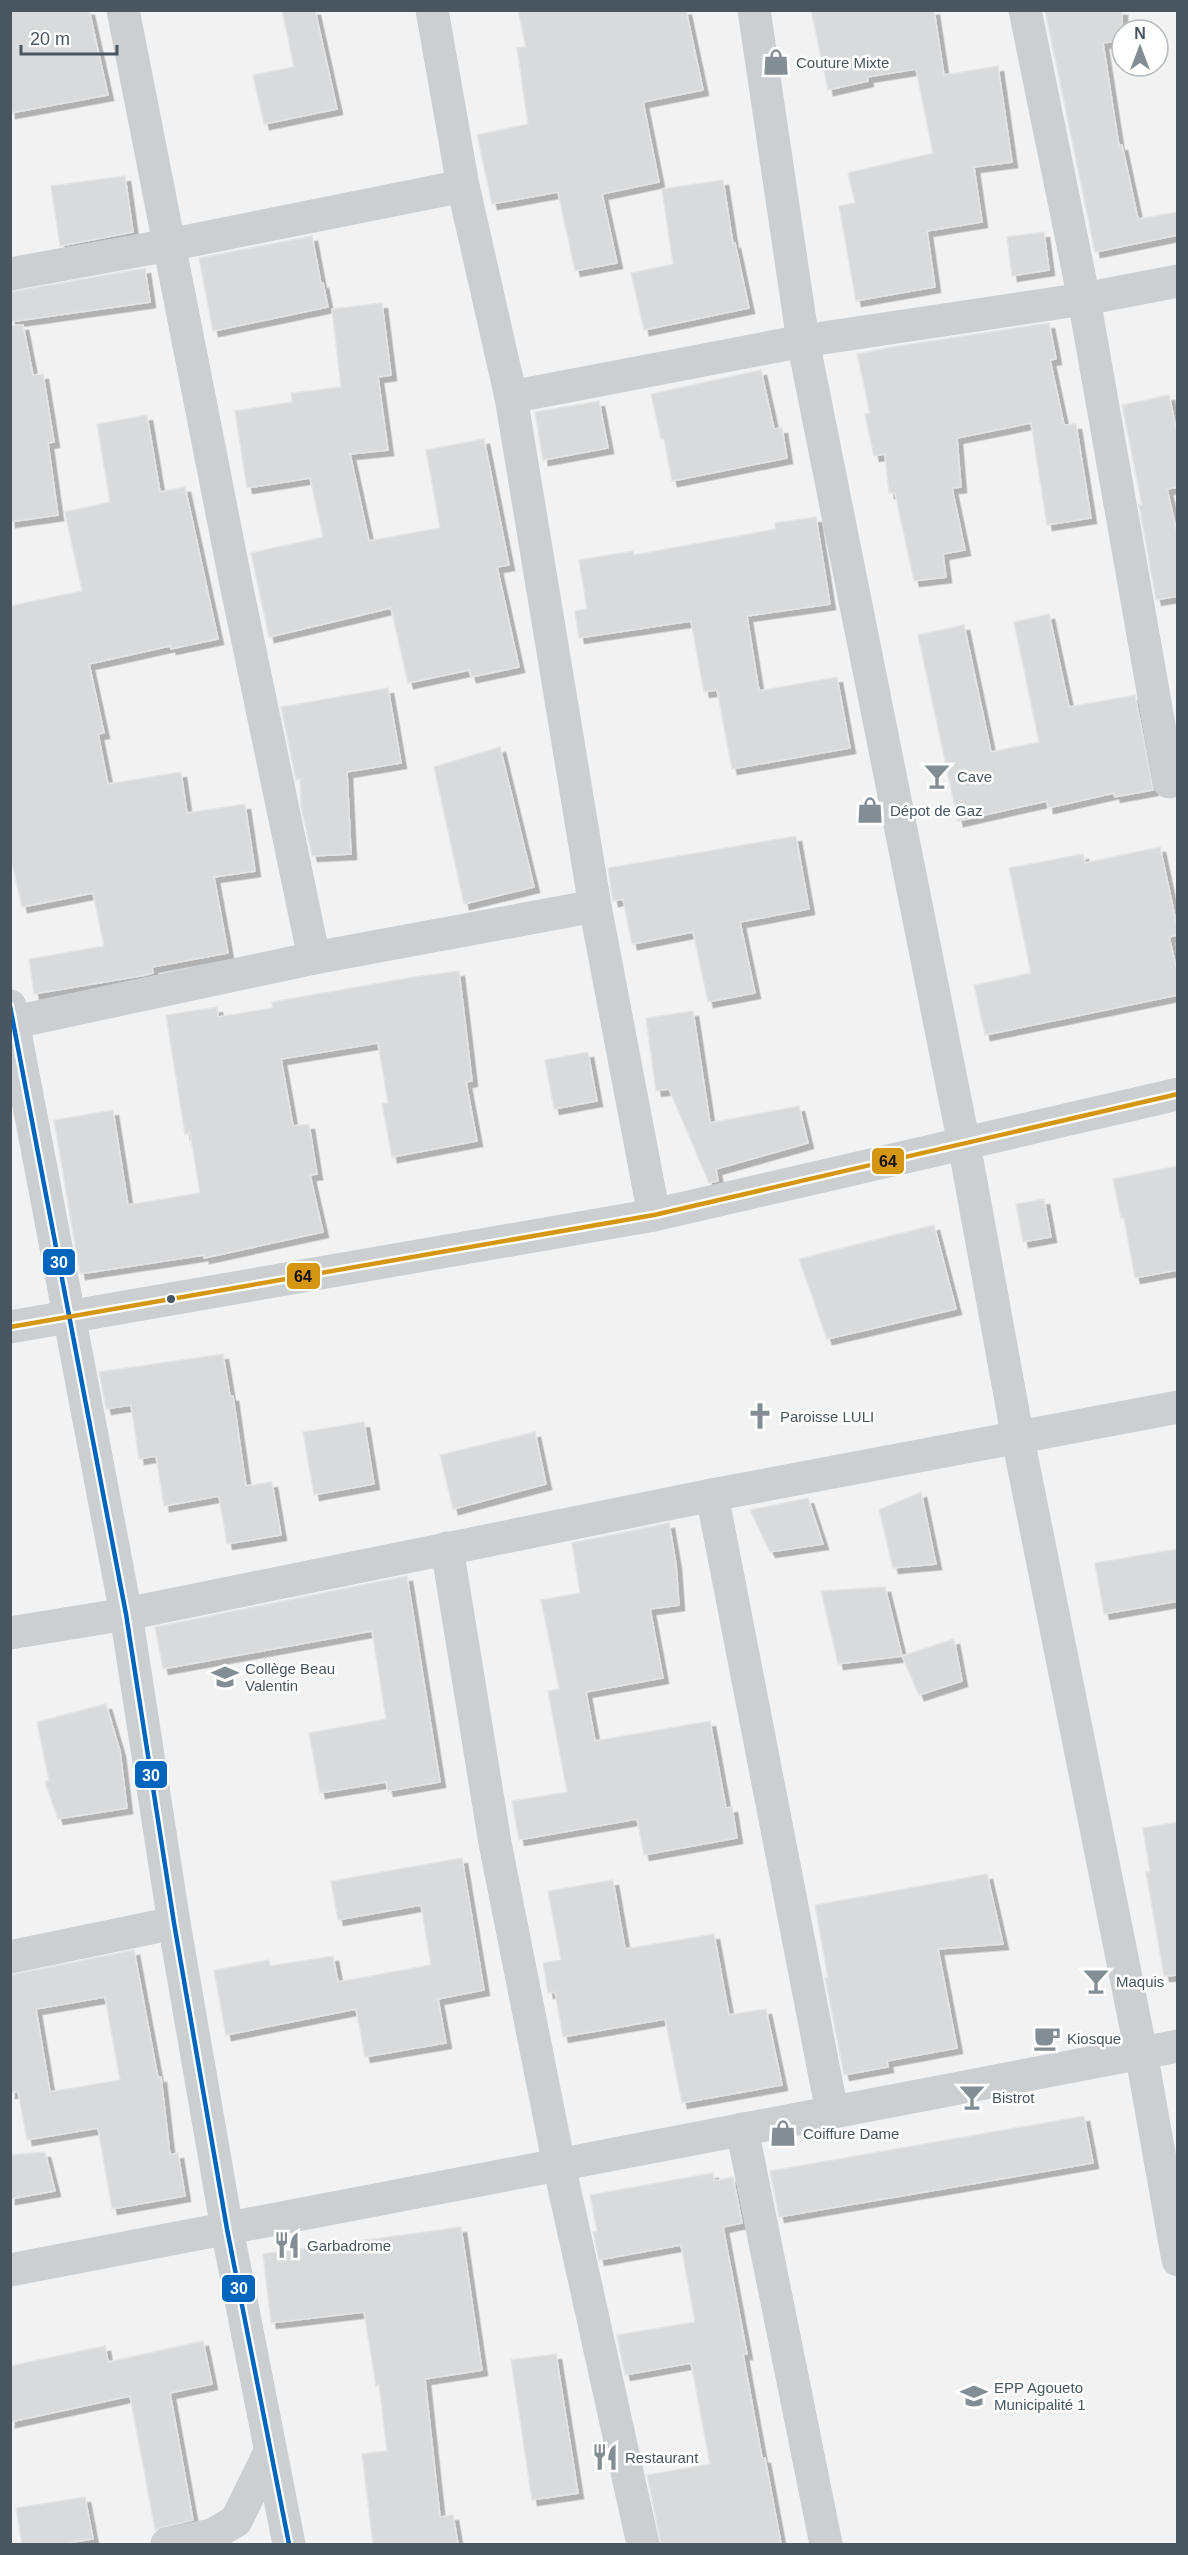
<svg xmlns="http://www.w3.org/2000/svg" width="1188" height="2555" font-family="Arial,sans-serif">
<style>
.building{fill:#d9dadb;stroke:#e4e4e5;stroke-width:1.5;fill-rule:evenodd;filter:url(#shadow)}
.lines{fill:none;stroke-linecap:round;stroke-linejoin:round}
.minor{stroke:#cbcfd2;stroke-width:33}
.tertiary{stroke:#cbcfd2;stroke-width:33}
.bus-1-casing{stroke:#fff;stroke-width:9}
.bus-2-casing{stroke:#fff;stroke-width:9}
.bus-1{stroke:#0065bd;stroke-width:4.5}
.bus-2{stroke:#d49613;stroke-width:4.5}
.bus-dot{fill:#475661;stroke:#fff;stroke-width:2}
.labels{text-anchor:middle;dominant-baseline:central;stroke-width:5;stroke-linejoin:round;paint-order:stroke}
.poi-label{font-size:15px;fill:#475661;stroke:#fff;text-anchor:start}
.line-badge{stroke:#fff;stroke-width:2}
.badge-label{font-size:16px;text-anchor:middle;font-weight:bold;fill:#fff}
.pale-badge-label{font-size:16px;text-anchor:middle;font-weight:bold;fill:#111}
</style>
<defs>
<filter id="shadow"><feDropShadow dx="5.5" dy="5.5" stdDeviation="0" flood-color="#0004"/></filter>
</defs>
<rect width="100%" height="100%" fill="#f3f2f2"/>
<g class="building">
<polygon points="10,10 89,10 108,95 10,113"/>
<polygon points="282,10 315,10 337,109 264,124 253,75 294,67"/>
<polygon points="518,10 686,10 703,90 643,102 659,182 602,194 617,263 575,271 558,192 492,204 477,135 528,124 517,48 526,47"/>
<polygon points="811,10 934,10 944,75 998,66 1012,162 974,167 982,222 927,231 935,287 856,301 839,206 855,203 848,173 933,153 916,69 867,77 868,81 828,90"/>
<polygon points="1045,10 1122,10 1122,40 1103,43 1119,146 1122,145 1138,219 1178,212 1178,235 1095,252"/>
<polygon points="125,176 133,232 60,246 51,186"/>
<polygon points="723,180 733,244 735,243 749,308 644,330 631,273 673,264 662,189"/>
<polygon points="1044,232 1049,270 1012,276 1007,237"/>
<polygon points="312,236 321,284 323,283 328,307 213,331 199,258"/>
<polygon points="145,268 150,302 10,322 10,292"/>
<polygon points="382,303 391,375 378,377 388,450 350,454 369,541 440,528 426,450 484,439 509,565 497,567 519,667 471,677 469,670 408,683 391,608 269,637 251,553 323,537 310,478 247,488 235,411 292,402 291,393 341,387 332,309"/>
<polygon points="1049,323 1056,359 1050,360 1064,425 1076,424 1091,518 1047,525 1031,423 957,438 961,487 952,488 965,550 943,554 946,577 914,581 895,493 889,493 885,454 874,456 865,414 870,413 857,354 892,347"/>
<polygon points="23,325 33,375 43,374 54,442 48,443 58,515 10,522 10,326"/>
<polygon points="761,370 774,429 782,428 787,458 672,481 664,439 661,439 651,394"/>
<polygon points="1169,395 1178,437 1178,487 1167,489 1178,537 1178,596 1156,600 1139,505 1142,505 1122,405"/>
<polygon points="599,401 608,448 543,460 535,412"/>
<polygon points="147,415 160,492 185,487 218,639 171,649 170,646 89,664 104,733 98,734 108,784 181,772 187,813 245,804 255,871 214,877 228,953 152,967 153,973 146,975 34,994 29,959 104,946 93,893 22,907 10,855 10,606 82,591 65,512 110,502 97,424"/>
<polygon points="816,517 830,604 747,616 759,691 837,677 850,748 732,769 717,690 704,692 691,621 579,638 575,611 587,609 579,560 633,551 634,555 776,529 775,523"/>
<polygon points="1049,614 1069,707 1135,695 1153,790 1115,797 1114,793 1048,808 1047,801 958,821 918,635 964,625 991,752 1039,742 1014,622"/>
<polygon points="388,688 401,763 347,772 351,854 312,856 301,806 300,779 296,780 281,707"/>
<polygon points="500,747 534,887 464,904 434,767"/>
<polygon points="796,836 809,909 740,922 755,993 708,1002 693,932 632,944 623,899 613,901 608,868"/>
<polygon points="1160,847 1178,931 1178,935 1169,937 1178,975 1178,995 985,1035 974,985 1031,973 1009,868 1083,854 1085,863"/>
<polygon points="459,971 472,1081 466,1082 477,1141 392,1157 382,1104 388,1103 378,1043 281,1059 293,1126 309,1124 317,1174 310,1175 323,1232 204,1258 204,1255 80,1274 54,1120 113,1110 128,1205 200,1193 190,1133 185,1134 166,1015 217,1007 218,1017 273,1008 272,1002 414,977"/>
<polygon points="693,1011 710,1123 799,1106 808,1143 716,1169 718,1181 709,1183 669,1089 656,1091 646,1018"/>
<polygon points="588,1052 597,1101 554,1109 545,1060"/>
<polygon points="1178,1166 1178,1270 1135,1278 1124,1218 1121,1218 1113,1179"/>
<polygon points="1044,1199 1051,1237 1023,1242 1016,1204"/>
<polygon points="934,1225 956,1309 827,1339 799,1259"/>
<polygon points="223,1354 230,1396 233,1396 246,1486 272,1482 281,1535 227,1544 219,1496 164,1506 156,1456 139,1459 131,1405 106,1409 99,1372"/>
<polygon points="364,1422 374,1484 314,1495 303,1432"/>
<polygon points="535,1432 546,1484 453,1509 440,1455"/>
<polygon points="921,1492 936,1564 893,1568 879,1510"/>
<polygon points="808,1498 823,1544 770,1552 750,1510"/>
<polygon points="669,1523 676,1564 679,1605 650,1609 663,1678 586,1692 595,1741 710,1721 726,1808 732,1807 737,1838 644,1855 637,1819 519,1840 512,1801 567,1792 548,1691 559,1689 541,1600 580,1593 572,1543"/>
<polygon points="1178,1549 1178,1601 1104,1614 1095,1563"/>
<polygon points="407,1576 440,1782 388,1791 386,1782 320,1793 309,1733 386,1719 372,1631 163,1669 155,1627"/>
<polygon points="885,1587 902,1656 838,1664 821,1591"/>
<polygon points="954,1639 962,1681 919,1695 902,1656"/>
<polygon points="106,1704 120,1751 127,1808 58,1819 45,1782 49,1780 37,1722"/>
<polygon points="1178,1822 1178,1975 1164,1976 1146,1872 1150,1872 1143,1828"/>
<polygon points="462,1858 484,1990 438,1999 446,2043 365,2057 356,2009 226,2035 214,1970 269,1960 270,1966 333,1956 338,1982 431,1965 421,1905 338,1920 331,1881"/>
<polygon points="987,1874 1003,1944 938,1949 957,2048 887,2061 888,2067 844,2075 825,1978 828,1978 815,1905"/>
<polygon points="613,1880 625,1949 714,1934 729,2015 766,2009 782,2085 682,2103 665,2019 563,2037 555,1992 548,1993 543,1963 561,1960 548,1891"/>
<path d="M 134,1950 L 158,2078 L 161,2077 L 170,2155 L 178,2153 L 185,2196 L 112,2209 L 98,2128 L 27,2140 L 18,2091 L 10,2093 L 10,1975 ZM 105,1997 L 120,2080 L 50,2092 L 36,2009 Z"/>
<polygon points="1084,2116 1093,2163 779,2217 770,2171"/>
<polygon points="45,2152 55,2191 10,2199 10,2155"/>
<polygon points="713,2173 714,2181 733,2177 742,2223 723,2227 747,2354 743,2354 762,2458 765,2458 781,2544 661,2544 647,2475 710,2464 691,2363 625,2375 617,2335 695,2322 681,2245 599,2260 593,2232 597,2231 590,2195"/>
<polygon points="461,2227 482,2370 425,2379 440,2517 453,2515 458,2544 373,2544 362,2454 387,2451 379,2385 376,2386 364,2312 271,2323 263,2254"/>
<polygon points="203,2341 212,2384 170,2393 193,2520 155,2529 130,2396 10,2422 10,2366 105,2346 108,2362"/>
<polygon points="556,2354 578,2493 532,2500 511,2360"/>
<polygon points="85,2497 93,2539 60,2544 22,2544 16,2508"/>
</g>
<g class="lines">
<g class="minor">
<polyline points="123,10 236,584 314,958"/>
<polyline points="432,10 463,186 511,397 595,906 654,1215"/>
<polyline points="754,10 803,341 964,1144 1018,1439 1141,2052 1178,2260"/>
<polyline points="1025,10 1084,299 1169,782"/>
<polyline points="10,274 169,245 463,186"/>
<polyline points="511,397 803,341 1084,299 1178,281"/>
<polyline points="10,1006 126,1614 174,1923 227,2229 289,2544"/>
<polyline points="10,1023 314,958 595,906"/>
<polyline points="712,1495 832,2112"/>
<polyline points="447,1548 495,1843 559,2165 643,2544"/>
<polyline points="10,1633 126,1614 712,1495 1178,1407"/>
<polyline points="10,1957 174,1923"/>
<polyline points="742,2129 826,2544"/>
<polyline points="10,2270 1178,2046"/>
<polyline points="167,2544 212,2535 236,2521 270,2452"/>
</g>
<polyline class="tertiary" points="10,1327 654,1215 1178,1094"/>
<defs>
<polyline id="bus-1" points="10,1006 126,1614 174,1923 227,2229 289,2544"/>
<polyline id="bus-2" points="10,1327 654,1215 1178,1094"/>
</defs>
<use href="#bus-1" class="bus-1-casing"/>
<use href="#bus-2" class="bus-2-casing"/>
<use href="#bus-1" class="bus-1"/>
<use href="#bus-2" class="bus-2"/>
</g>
<defs>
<symbol id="shop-bare" viewBox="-9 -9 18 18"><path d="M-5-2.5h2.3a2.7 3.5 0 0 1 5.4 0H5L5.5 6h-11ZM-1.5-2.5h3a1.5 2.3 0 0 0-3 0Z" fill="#838d94" stroke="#fff" stroke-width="2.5" paint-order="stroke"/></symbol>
<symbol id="bar-bare" viewBox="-9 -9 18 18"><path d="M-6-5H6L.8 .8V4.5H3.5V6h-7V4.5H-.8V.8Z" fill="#838d94" stroke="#fff" stroke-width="2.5" paint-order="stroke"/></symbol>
<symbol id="church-bare" viewBox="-9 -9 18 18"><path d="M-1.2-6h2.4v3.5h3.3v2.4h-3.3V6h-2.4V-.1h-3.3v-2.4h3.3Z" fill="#838d94" stroke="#fff" stroke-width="2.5" paint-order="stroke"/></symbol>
<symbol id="school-bare" viewBox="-9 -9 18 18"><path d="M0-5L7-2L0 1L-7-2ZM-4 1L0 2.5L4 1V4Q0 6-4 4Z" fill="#838d94" stroke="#fff" stroke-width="2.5" paint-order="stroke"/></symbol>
<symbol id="cafe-bare" viewBox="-9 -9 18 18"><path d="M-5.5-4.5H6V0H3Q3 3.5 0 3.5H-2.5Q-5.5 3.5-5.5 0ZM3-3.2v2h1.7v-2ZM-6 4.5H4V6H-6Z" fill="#838d94" stroke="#fff" stroke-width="2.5" paint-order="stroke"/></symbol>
<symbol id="restaurant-bare" viewBox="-9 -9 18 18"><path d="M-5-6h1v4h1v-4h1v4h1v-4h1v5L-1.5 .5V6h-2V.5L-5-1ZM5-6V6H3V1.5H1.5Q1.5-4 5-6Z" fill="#838d94" stroke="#fff" stroke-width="2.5" paint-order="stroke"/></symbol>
</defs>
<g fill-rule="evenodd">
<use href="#shop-bare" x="757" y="43" width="38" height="38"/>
<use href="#bar-bare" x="918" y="757" width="38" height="38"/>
<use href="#shop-bare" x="851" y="791" width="38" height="38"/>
<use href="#church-bare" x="741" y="1397" width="38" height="38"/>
<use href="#school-bare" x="206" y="1658" width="38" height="38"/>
<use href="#bar-bare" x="1077" y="1962" width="38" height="38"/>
<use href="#cafe-bare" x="1028" y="2019" width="38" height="38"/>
<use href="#bar-bare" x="953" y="2078" width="38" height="38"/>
<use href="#shop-bare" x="764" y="2114" width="38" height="38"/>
<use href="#restaurant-bare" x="268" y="2226" width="38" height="38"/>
<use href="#school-bare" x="955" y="2377" width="38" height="38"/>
<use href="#restaurant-bare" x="586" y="2438" width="38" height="38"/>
</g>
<circle class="bus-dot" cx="171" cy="1299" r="5"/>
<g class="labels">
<g class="poi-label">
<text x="796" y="62">Couture Mixte</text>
<text x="957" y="776">Cave</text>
<text x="890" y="810">Dépot de Gaz</text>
<text x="780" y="1416">Paroisse LULI</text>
<text x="245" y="1668">Collège Beau<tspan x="245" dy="17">Valentin</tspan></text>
<text x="1116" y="1981">Maquis</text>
<text x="1067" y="2038">Kiosque</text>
<text x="992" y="2097">Bistrot</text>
<text x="803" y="2133">Coiffure Dame</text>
<text x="307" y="2245">Garbadrome</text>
<text x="994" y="2387">EPP Agoueto<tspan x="994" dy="17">Municipalité 1</tspan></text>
<text x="625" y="2457">Restaurant</text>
</g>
</g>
<g class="line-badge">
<rect x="871" y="1147" width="34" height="28" rx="6" fill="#d49613"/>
<rect x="42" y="1248" width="34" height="28" rx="6" fill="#0065bd"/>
<rect x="286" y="1262" width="35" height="28" rx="6" fill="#d49613"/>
<rect x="134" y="1760" width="34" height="29" rx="6" fill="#0065bd"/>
<rect x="221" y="2274" width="35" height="29" rx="6" fill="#0065bd"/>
</g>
<g class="badge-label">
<text x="59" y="1268">30</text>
<text x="151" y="1781">30</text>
<text x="239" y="2294">30</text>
</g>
<g class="pale-badge-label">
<text x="888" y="1167">64</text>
<text x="303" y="1282">64</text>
</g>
<rect width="1188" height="2555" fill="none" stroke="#475661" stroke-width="24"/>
<g transform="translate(1140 48)"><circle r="28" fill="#ffffff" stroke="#b5bbc0" stroke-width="1.5"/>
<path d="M0-4.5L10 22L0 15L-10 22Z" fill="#838d94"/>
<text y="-9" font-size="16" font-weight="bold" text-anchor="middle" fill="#475661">N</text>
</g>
<path d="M21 45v9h96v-9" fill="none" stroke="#475661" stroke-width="3"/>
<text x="30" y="45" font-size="18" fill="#475661" stroke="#ffffff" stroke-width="4.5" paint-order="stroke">20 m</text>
</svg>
